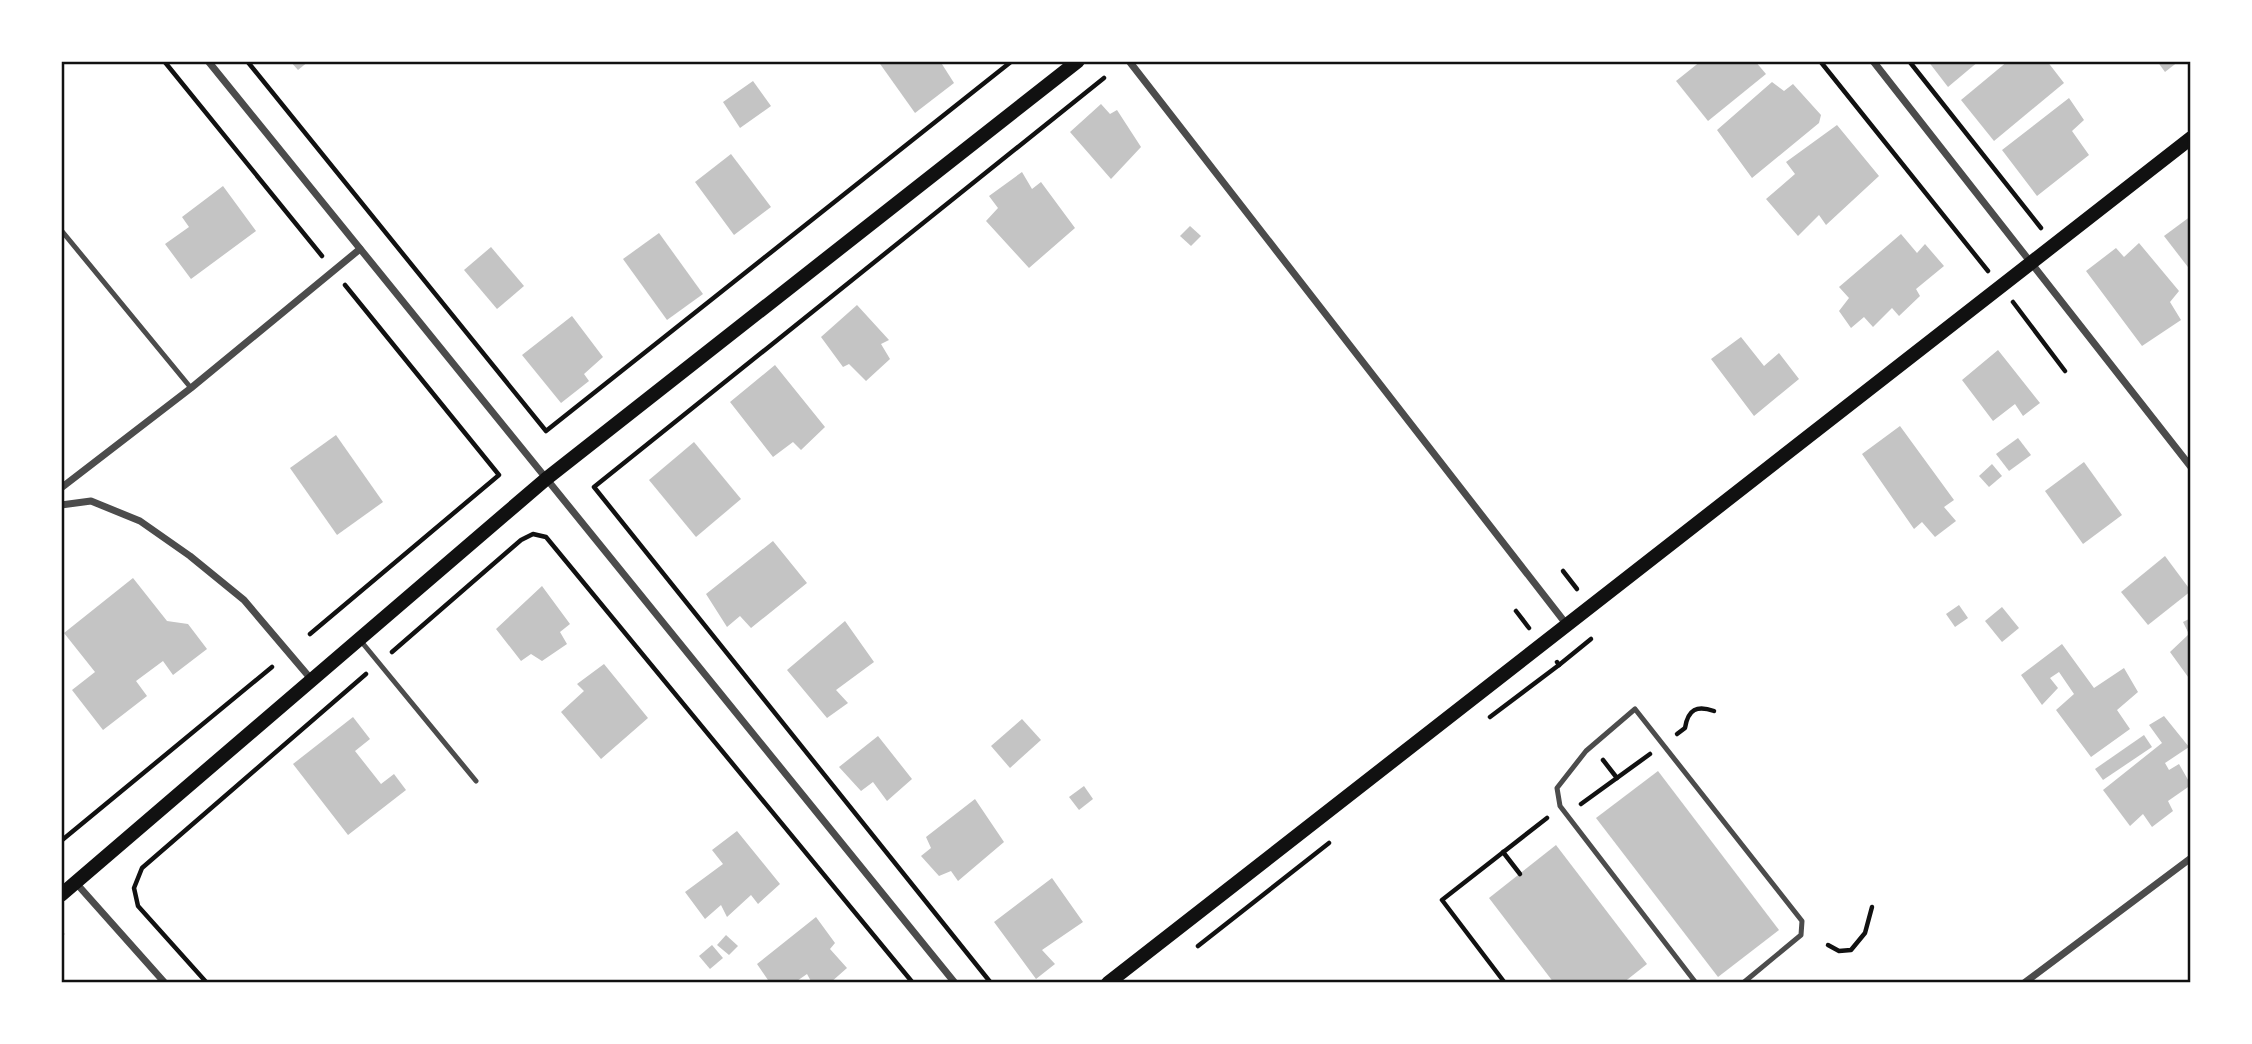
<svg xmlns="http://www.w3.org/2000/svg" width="2252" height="1044" font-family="'DM Sans',sans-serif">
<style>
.building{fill:#c4c4c4}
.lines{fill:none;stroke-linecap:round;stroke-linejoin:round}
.path{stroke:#111;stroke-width:4.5}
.service{stroke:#4c4c4c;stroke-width:5}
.minor{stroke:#4c4c4c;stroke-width:7}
.secondary{stroke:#111;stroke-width:14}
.neatline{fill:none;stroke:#111;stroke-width:2.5}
</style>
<rect width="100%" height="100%" fill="#fff"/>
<g class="building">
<polygon points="290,61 309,61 298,70"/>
<polygon points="878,61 940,61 954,83 915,113"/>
<polygon points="1701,61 1755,61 1766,74 1708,121 1676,81"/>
<polygon points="1928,61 1979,61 1948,87"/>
<polygon points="2008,61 2047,61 2064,83 1994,141 1961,100"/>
<polygon points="2157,61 2179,61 2165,72"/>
<polygon points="753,81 771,106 740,128 723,102"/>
<polygon points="1772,82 1784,91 1793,84 1821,115 1819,123 1752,178 1717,130"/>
<polygon points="2069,98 2084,120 2072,131 2089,155 2037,196 2002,150"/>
<polygon points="1101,104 1110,114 1117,110 1141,147 1111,179 1070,132"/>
<polygon points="1837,125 1879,176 1826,225 1819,215 1798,236 1766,199 1795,174 1786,162"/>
<polygon points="731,154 771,207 734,235 695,182"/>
<polygon points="1022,172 1032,189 1041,182 1075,228 1029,268 986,221 998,208 989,196"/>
<polygon points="223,186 256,231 191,279 165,244 189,227 182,217"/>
<polygon points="2191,216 2191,271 2164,236"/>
<polygon points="1190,226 1201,236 1191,246 1180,236"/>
<polygon points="659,233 703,294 667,320 623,259"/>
<polygon points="1901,234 1917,253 1925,244 1944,266 1916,289 1920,296 1899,316 1892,308 1873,327 1864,317 1851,328 1839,311 1849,298 1839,287"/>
<polygon points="2139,243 2179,291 2170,302 2181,320 2142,346 2086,271 2116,248 2124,257"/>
<polygon points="491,247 524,286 497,309 464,270"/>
<polygon points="857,305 889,340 881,344 890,359 866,381 849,364 843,367 821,337"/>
<polygon points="572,316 603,357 584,374 589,381 561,403 522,355"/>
<polygon points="1741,337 1764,366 1779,353 1799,379 1754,416 1711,359"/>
<polygon points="1998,350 2040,403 2023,416 2015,404 1993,421 1962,380"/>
<polygon points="775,365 825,427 801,450 793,442 773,457 730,402"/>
<polygon points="1900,426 1954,500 1944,507 1956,521 1935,537 1922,522 1914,529 1862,454"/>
<polygon points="336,435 383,502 337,535 290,468"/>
<polygon points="2018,438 2031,455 2009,471 1996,454"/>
<polygon points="694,442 741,499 696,537 649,480"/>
<polygon points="2084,462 2122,515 2083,544 2045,491"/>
<polygon points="1992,464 2002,476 1989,487 1979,476"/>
<polygon points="773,541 807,583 751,628 740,616 727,627 706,594"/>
<polygon points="2165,556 2191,591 2148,625 2121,592"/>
<polygon points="133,578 167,621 188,624 207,649 173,675 163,661 136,681 147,696 103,730 72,690 95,672 64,633"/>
<polygon points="542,586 570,624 560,632 567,644 542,661 531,654 521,661 496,629"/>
<polygon points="1959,605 1968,618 1955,627 1946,614"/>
<polygon points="2002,607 2019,628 2002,642 1985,621"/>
<polygon points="2191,618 2191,681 2170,652 2189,634 2183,622"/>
<polygon points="845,621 874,662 836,690 848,703 827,718 787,670"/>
<polygon points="2062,644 2094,688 2124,668 2138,692 2117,710 2130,729 2091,757 2056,710 2074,694 2059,672 2050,678 2058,688 2042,705 2021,675"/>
<polygon points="604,664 648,718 601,759 561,712 584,691 577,684"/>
<polygon points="2164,716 2189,747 2165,763 2169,770 2179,764 2191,785 2168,801 2173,811 2152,827 2143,814 2130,826 2103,790 2162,743 2149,725"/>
<polygon points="353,717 370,739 355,751 381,784 394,774 406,790 348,835 293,764"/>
<polygon points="1022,719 1041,740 1010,768 991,746"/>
<polygon points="2144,735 2152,747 2103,780 2095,769"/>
<polygon points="878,736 912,779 887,801 873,782 861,791 839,767"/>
<polygon points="1658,771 1779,930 1718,977 1596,818"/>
<polygon points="1084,786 1093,799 1079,810 1069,797"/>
<polygon points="975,799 1004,842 958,881 951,871 939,876 921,856 931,848 926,837"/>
<polygon points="737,831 780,884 758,904 751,895 727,917 721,905 705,919 685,892 723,864 712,850"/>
<polygon points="1556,845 1647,964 1623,983 1554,983 1489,898"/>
<polygon points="1052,878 1083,922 1042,950 1055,964 1036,979 994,922"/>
<polygon points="816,917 835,943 830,949 847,968 830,983 812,983 807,974 794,983 770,983 757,964"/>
<polygon points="726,935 738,946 729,955 717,945"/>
<polygon points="712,945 723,958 710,969 699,956"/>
</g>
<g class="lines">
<g class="path">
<polyline points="164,61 322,256"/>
<polyline points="247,61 546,431 1012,61"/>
<polyline points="1820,61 1988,271"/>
<polyline points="1909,61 2041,228"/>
<polyline points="2013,302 2065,371"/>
<polyline points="1563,571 1577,589"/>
<polyline points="1516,611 1529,628"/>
<polyline points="310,634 499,475 345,285"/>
<polyline points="392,652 521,540 533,534 546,537 913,983"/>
<polyline points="1559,665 1591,639"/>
<polyline points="1490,717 1559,665 1557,662"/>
<path d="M 1677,734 L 1685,728 C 1688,709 1697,705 1714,711"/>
<polyline points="1603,760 1617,778"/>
<polyline points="1581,804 1650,754"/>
<polyline points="61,841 272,667"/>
<polyline points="1503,852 1520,874"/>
<polyline points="61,934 62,934"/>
<polyline points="1828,945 1839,951 1851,950 1865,933 1872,907"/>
<polyline points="1198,946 1329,843"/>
<polyline points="207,983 138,906 134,888 142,868 366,674"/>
<polyline points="991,983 594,487 1104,78"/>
<polyline points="1505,983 1442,900 1547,818"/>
</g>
<g class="service">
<polyline points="61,230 191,388"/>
<polyline points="360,640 476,781"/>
<polyline points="1696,983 1560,806 1557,788 1586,751 1635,709 1802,921 1801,935 1743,983"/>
</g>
<g class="minor">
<polyline points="208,61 955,983"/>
<polyline points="1129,61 1567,625"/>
<polyline points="1873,61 2191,467"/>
<polyline points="61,488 191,388 360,249"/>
<polyline points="61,505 91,501 140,521 190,556 244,600 311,679"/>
<polyline points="76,883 165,983"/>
<polyline points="2024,983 2191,858"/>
</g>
<g class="secondary">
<polyline points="61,895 546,479 1078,61"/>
<polyline points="1108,983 2191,138"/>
</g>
</g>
<rect width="2252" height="1044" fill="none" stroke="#ffffff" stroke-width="126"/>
<rect x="63" y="63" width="2126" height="918" class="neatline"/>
</svg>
